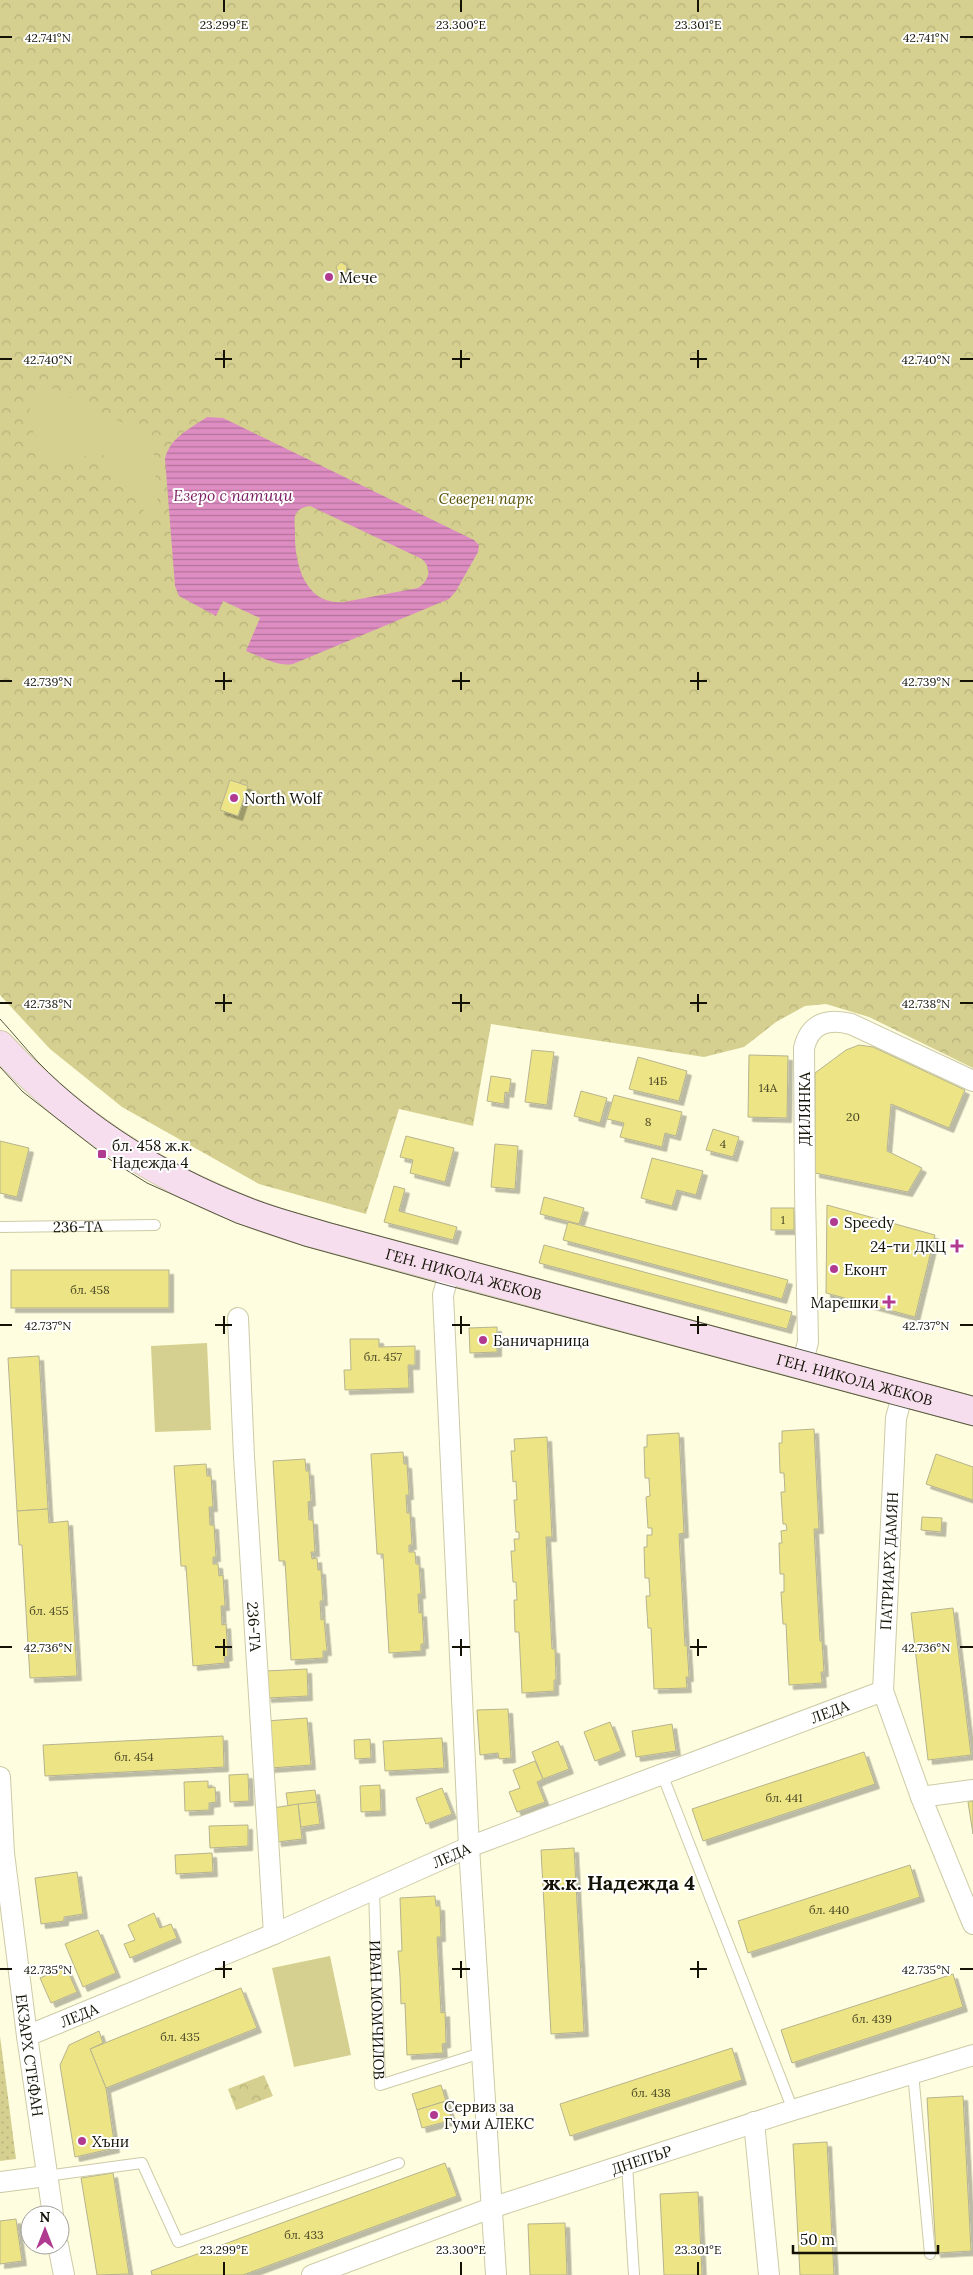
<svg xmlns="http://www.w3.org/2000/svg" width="973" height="2275" font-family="Lora,serif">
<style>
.grass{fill:url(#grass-dots)}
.park{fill:url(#park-crowns)}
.garden{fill:#d5d090}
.water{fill:url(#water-rules);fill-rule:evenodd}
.building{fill:#ede585;stroke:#b6b38f;filter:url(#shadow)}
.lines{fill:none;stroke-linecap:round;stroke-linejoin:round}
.lane-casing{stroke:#cdcba6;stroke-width:12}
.street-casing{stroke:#cdcba6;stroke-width:22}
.secondary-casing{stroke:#cdcba6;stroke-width:30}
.lane{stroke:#fff;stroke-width:10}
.street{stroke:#fff;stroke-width:20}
.secondary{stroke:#f6deee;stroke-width:28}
.tram{stroke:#575644;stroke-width:1}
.ticks{fill:none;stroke:#131205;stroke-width:2}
.poi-dot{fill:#b03a90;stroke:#fff;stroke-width:2}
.labels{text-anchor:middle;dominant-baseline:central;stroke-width:4;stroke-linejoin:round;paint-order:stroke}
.number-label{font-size:12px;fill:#4a4725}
.poi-label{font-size:15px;fill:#131205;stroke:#fff;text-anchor:start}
.park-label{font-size:15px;font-style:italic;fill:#585205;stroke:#fff}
.street-label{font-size:15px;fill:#131205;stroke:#fff}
.water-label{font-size:16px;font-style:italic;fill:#7a1c61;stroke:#fff}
.district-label{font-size:20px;font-weight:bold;fill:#131205;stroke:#fff}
.ticks-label{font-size:12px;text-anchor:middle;fill:#131205;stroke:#fff;stroke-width:4;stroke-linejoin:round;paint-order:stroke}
</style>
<defs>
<pattern id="grass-dots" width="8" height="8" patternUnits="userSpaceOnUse" patternTransform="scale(1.25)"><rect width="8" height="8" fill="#d5d090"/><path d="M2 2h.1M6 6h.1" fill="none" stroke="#b6b27b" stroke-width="1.8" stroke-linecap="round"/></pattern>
<pattern id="park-crowns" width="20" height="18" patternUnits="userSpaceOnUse" patternTransform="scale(1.25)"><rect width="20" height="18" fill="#d5d090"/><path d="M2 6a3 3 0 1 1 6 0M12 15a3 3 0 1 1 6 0" fill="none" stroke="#b6b27b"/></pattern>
<pattern id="water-rules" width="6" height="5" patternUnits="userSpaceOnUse" patternTransform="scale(1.25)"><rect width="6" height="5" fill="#de8dc2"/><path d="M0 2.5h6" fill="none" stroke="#b3729c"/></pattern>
<filter id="shadow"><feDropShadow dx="4.5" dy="4.5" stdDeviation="0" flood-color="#0004"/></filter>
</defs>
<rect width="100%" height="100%" fill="#fffddf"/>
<polygon class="grass" points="0,2036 16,2159 0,2161"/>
<g class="park">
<polygon points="0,0 973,0 973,1068 869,1017 826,1004 805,1006 776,1022 744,1047 704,1057 491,1024 473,1126 399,1109 366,1214 259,1184 122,1107 50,1049 0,995"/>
<polygon points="264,2075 273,2096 236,2110 228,2089"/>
</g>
<g class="garden">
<path d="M 43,384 L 146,434 L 153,446 L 159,517 L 154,521 L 149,518 L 98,448 C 89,453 78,462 67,465 C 38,473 25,412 31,395 C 33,389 38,387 43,384 Z"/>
<polygon points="207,1343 211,1430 155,1432 151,1346"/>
<polygon points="330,1956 351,2055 294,2067 272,1968"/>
</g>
<path class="water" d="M 207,417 L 223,418 L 474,540 L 479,545 L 478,552 L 456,591 L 449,599 L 293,664 C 277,667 260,656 246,651 L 260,618 L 223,601 L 216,616 L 179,596 L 175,586 L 165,459 C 170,437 190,429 207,417 ZM 310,506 L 422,559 C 432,568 430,580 418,588 L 344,602 C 305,606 294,563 295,532 C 295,527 294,521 295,516 C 297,509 304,507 310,506 Z"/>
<g class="building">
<polygon points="341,262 347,266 346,273 338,273 336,267"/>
<polygon points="230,780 248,786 238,816 220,810"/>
<polygon points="859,1045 873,1047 965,1090 949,1128 891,1104 887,1151 922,1168 908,1192 815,1173 815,1073 846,1050"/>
<polygon points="532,1050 554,1052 547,1105 525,1102"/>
<polygon points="749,1055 788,1056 787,1118 748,1117"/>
<polygon points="638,1057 687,1071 679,1101 629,1089"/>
<polygon points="491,1076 511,1079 509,1093 505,1092 504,1104 487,1101"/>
<polygon points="581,1091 607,1098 600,1123 574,1116"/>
<polygon points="614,1095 682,1112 676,1136 665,1133 662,1147 620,1137 624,1123 607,1119"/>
<polygon points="713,1129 739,1137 733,1157 706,1150"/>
<polygon points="406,1136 454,1148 445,1182 410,1173 413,1160 400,1157"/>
<polygon points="0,1141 29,1148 17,1197 0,1193"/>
<polygon points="495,1144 518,1146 515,1189 491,1187"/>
<polygon points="652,1158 703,1171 696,1195 677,1190 672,1206 641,1198"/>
<polygon points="394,1186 405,1189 399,1211 457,1227 453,1240 384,1222"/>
<polygon points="544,1197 584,1208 579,1224 540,1214"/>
<polygon points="827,1205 935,1235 915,1317 826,1293"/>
<rect x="771" y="1208" width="23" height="22"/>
<polygon points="568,1222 788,1280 782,1299 563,1240"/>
<polygon points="544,1245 792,1312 787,1329 539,1263"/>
<rect x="11" y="1270" width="158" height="38"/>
<polygon points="497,1327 497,1352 470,1353 469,1328"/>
<polygon points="350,1339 379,1339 379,1347 415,1346 415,1365 408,1365 409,1388 345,1390 344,1370 351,1370"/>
<polygon points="39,1356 48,1509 17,1511 8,1358"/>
<polygon points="814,1429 819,1529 814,1529 820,1641 822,1641 824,1672 821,1672 822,1683 789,1685 786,1624 783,1624 781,1592 784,1592 784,1574 780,1574 779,1543 782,1543 781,1531 787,1530 786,1524 783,1524 781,1492 785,1492 784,1473 780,1473 779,1443 782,1443 782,1431"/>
<polygon points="679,1433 684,1533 679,1534 685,1646 687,1645 689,1677 686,1677 687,1688 654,1689 651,1628 648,1628 646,1596 650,1596 649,1578 645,1578 644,1547 647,1547 647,1535 652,1535 652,1528 648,1528 646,1497 650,1496 649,1478 645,1478 644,1447 647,1447 647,1435"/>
<polygon points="547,1437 552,1537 546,1537 552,1649 555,1649 556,1680 554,1680 554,1691 522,1693 519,1632 515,1632 514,1600 517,1600 516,1582 513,1582 511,1551 515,1551 514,1539 519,1539 519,1532 516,1532 514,1500 517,1500 516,1481 513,1482 511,1451 515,1451 514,1439"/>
<polygon points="403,1452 404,1464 407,1464 409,1495 406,1495 407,1513 410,1513 412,1545 409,1545 409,1552 415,1552 416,1564 419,1564 421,1594 418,1594 419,1613 422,1612 424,1644 421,1644 421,1651 389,1653 383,1554 377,1554 371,1454"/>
<polygon points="936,1454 973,1467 973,1500 926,1484"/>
<polygon points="305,1459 306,1471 309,1471 311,1501 308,1502 309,1520 313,1520 315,1552 311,1552 312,1559 317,1558 318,1570 321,1570 323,1601 320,1601 321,1620 324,1619 327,1651 323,1651 323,1658 291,1660 285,1561 279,1561 273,1461"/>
<polygon points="206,1464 207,1476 211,1476 213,1507 209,1507 210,1525 214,1525 216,1557 213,1557 213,1564 218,1564 219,1576 223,1575 225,1606 221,1606 222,1625 226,1624 228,1656 224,1657 225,1663 193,1666 186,1566 181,1566 174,1466"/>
<polygon points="48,1509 49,1523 68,1521 77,1676 30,1678 22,1545 19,1545 17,1511"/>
<polygon points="922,1517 942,1518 941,1532 921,1530"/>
<polygon points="953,1608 971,1755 928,1760 911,1613"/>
<polygon points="307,1669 308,1696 267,1698 265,1671"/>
<polygon points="508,1709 511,1758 499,1759 498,1753 480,1755 477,1710"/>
<polygon points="307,1718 311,1765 270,1768 266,1721"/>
<polygon points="610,1722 621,1751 595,1761 584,1732"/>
<polygon points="672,1724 676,1751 636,1757 632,1731"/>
<polygon points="223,1736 224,1767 45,1776 43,1745"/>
<polygon points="442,1738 444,1768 385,1771 383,1741"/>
<polygon points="370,1739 371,1758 355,1759 354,1740"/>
<polygon points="558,1741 569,1769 543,1779 532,1752"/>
<polygon points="864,1752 875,1784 703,1841 692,1809"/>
<polygon points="535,1761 543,1779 537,1782 545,1802 517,1812 509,1792 520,1788 513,1770"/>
<polygon points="248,1774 249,1801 230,1802 229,1775"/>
<polygon points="208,1781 208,1788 215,1787 216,1802 209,1803 209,1810 185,1811 184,1782"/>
<polygon points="380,1785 381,1811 361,1812 360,1786"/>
<polygon points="442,1788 452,1814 426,1824 416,1798"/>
<polygon points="315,1790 317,1802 288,1806 286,1793"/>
<polygon points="973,1801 973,1834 968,1802"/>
<polygon points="317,1802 320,1824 301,1827 298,1804"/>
<polygon points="298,1804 302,1839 277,1842 273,1808"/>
<polygon points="248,1825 248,1846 210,1848 209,1826"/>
<polygon points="574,1848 584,2032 551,2034 541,1850"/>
<polygon points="212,1853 213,1872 176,1874 175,1855"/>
<polygon points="910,1865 920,1897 748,1953 738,1921"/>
<polygon points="77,1872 83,1914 64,1917 64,1921 41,1924 35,1878"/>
<polygon points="435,1896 436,1906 440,1906 441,1937 437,1937 441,2013 445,2012 446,2043 442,2044 443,2053 407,2055 405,2003 401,2004 400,1976 398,1951 402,1951 400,1898"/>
<polygon points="154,1913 160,1928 171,1924 177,1938 130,1958 124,1944 135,1940 128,1925"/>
<polygon points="98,1930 116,1973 83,1987 65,1944"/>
<polygon points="66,1967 77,1992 51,2003 40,1978"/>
<polygon points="953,1974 963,2007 792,2063 781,2030"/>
<polygon points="241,1988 257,2028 106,2088 90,2049"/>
<polygon points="99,2031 103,2043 90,2049 106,2088 115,2148 75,2157 60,2065 69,2045"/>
<polygon points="732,2048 742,2080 570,2136 560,2104"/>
<polygon points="441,2085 446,2101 417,2110 412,2094"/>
<polygon points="963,2096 971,2251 936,2253 927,2098"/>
<polygon points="446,2101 452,2120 422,2128 417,2110"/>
<polygon points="827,2142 834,2275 800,2275 793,2144"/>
<polygon points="445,2163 457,2196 243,2275 152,2275 151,2271"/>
<polygon points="113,2173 129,2274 97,2275 81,2178"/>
<polygon points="698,2192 702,2275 664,2275 660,2194"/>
<polygon points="16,2219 22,2261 0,2264 0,2221"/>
<polygon points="565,2223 567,2275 530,2275 528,2224"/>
</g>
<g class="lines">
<defs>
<g id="lane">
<path id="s1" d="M 0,1227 L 155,1225"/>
<polyline points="662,1774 793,2110"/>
<path id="s2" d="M 374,1889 L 380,2085 L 481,2053"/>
<polyline points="913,2073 930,2254"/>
<polyline points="627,2164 634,2275"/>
<polyline points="46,2176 142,2163 178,2242 399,2163"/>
</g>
<g id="street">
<polyline points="450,1270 443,1295 469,1847 496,2275"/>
<path id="s3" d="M 238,1318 L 244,1457 L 274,1934"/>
<path d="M 802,1365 L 808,1342 L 805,1192 L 804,1048 C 810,1023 828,1018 851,1024 L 973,1081"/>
<polyline points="903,1393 896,1418 883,1691 921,1797 973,1924"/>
<path id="s4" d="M 0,1777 L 4,1853 L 27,2036 L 53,2215"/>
<polyline points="921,1797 973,1790"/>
<path id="s5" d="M 27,2036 L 274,1934 L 469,1847 L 883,1691"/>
<polyline points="754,2122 769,2275"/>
<polyline points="0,2182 46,2176"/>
<polyline points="58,2245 64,2275"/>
<path id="s6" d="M 312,2275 L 491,2208 L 793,2110 L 973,2055"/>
</g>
<g id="secondary">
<path id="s7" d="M 0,1045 C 84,1136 190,1198 309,1232 L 973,1411"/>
</g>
</defs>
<use href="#lane" class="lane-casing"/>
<use href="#street" class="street-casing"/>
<use href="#secondary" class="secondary-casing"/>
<use href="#lane" class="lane"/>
<use href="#street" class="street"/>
<use href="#secondary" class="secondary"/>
<g class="tram">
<path d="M 0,1019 C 13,1033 25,1048 38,1062 C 93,1119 170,1166 244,1195 C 272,1207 302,1214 331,1223 L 973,1396"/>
<polyline points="0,1067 23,1092 109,1159 147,1183 236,1223 304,1246 446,1285 973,1426"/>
</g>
</g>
<path class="ticks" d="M 224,0 L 224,12M 461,0 L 461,12M 698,0 L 698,12M 0,37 L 12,37M 960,37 L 973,37M 224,350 L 224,368M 461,350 L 461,368M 698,350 L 698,368M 0,359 L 12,359M 215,359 L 232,359M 452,359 L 470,359M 690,359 L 707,359M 960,359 L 973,359M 224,672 L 224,690M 461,672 L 461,690M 698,672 L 698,690M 0,681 L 12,681M 215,681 L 232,681M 452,681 L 470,681M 690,681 L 707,681M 960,681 L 973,681M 224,994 L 224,1012M 461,994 L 461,1012M 698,994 L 698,1012M 0,1003 L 12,1003M 215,1003 L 232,1003M 452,1003 L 470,1003M 690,1003 L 707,1003M 960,1003 L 973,1003M 224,1316 L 224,1334M 461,1316 L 461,1334M 698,1316 L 698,1334M 0,1325 L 12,1325M 215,1325 L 232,1325M 452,1325 L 470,1325M 690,1325 L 707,1325M 960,1325 L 973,1325M 224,1639 L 224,1656M 461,1639 L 461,1656M 698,1639 L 698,1656M 0,1647 L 12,1647M 215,1647 L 232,1647M 452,1647 L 470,1647M 690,1647 L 707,1647M 960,1647 L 973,1647M 224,1961 L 224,1978M 461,1961 L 461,1978M 698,1961 L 698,1978M 0,1969 L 12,1969M 215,1969 L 232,1969M 452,1969 L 470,1969M 690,1969 L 707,1969M 960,1969 L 973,1969M 224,2262 L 224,2275M 461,2262 L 461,2275M 698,2262 L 698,2275"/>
<g class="poi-dot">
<circle cx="329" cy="277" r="5"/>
<circle cx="234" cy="798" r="5"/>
<rect x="97" y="1149" width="10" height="10" rx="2.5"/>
<circle cx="834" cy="1222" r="5"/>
<path d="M954.5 1238.5h5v5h5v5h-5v5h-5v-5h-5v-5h5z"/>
<circle cx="834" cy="1269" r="5"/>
<path d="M886.5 1294.5h5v5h5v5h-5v5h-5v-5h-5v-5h5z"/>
<circle cx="483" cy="1340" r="5"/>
<circle cx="434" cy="2115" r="5"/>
<circle cx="82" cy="2141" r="5"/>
</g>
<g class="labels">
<g class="number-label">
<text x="658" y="1080">14Б</text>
<text x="768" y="1087">14А</text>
<text x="853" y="1116">20</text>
<text x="648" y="1121">8</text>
<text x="723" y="1143">4</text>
<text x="783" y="1219">1</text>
<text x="90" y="1289">бл. 458</text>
<text x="383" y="1356">бл. 457</text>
<text x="49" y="1610">бл. 455</text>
<text x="134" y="1756">бл. 454</text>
<text x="784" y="1797">бл. 441</text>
<text x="829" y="1909">бл. 440</text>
<text x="872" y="2018">бл. 439</text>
<text x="180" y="2036">бл. 435</text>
<text x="651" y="2092">бл. 438</text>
<text x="304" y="2234">бл. 433</text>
</g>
<g class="poi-label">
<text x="339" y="277">Мече</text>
<text x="244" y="798">North Wolf</text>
<text x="112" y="1145">бл. 458 ж.к.<tspan x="112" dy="17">Надежда 4</tspan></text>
<text x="844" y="1222">Speedy</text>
<text x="946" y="1246" text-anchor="end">24-ти ДКЦ</text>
<text x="844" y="1269">Еконт</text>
<text x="879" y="1302" text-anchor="end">Марешки</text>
<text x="493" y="1340">Баничарница</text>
<text x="444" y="2106">Сервиз за<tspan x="444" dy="17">Гуми АЛЕКС</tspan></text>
<text x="92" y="2141">Хъни</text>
</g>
<g class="park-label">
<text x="486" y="498">Северен парк</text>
</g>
<g class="street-label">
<text transform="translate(804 1109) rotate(-90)">ДИЛЯНКА</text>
<text stroke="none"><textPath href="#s1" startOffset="78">236-ТА</textPath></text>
<text stroke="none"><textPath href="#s7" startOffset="526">ГЕН. НИКОЛА ЖЕКОВ</textPath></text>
<text stroke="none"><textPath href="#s7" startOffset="931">ГЕН. НИКОЛА ЖЕКОВ</textPath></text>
<text transform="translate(889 1561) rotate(-87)">ПАТРИАРХ ДАМЯН</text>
<text stroke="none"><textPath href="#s3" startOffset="309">236-ТА</textPath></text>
<text stroke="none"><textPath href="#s5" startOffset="866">ЛЕДА</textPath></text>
<text stroke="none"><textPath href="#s5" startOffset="461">ЛЕДА</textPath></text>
<text stroke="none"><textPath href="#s2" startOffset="121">ИВАН МОМЧИЛОВ</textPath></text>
<text stroke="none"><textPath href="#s5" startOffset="56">ЛЕДА</textPath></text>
<text stroke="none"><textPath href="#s4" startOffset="280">ЕКЗАРХ СТЕФАН</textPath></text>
<text stroke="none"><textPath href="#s6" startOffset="349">ДНЕПЪР</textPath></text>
</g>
<g class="water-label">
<text x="233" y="495">Езеро с патици</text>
</g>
<g class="district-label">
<text x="619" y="1882">ж.к. Надежда 4</text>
</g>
</g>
<g class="ticks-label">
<text x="224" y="29">23.299°E</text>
<text x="461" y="29">23.300°E</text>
<text x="698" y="29">23.301°E</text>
<text x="48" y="42">42.741°N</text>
<text x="926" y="42">42.741°N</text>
<text x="48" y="364">42.740°N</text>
<text x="926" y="364">42.740°N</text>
<text x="48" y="686">42.739°N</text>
<text x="926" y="686">42.739°N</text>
<text x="48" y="1008">42.738°N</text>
<text x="926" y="1008">42.738°N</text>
<text x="48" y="1330">42.737°N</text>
<text x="926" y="1330">42.737°N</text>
<text x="48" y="1652">42.736°N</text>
<text x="926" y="1652">42.736°N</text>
<text x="48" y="1974">42.735°N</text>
<text x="926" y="1974">42.735°N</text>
<text x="224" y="2254">23.299°E</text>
<text x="461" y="2254">23.300°E</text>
<text x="698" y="2254">23.301°E</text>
</g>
<g transform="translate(45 2230)"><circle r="24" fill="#ffffff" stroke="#a1a09b"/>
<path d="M0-4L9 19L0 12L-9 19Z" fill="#b03a90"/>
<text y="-8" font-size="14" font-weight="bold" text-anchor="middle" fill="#131205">N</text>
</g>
<path d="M793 2245v8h145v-8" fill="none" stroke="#131205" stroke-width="2.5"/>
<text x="800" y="2245" font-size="15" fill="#131205" stroke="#ffffff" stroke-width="4" paint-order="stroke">50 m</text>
</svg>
